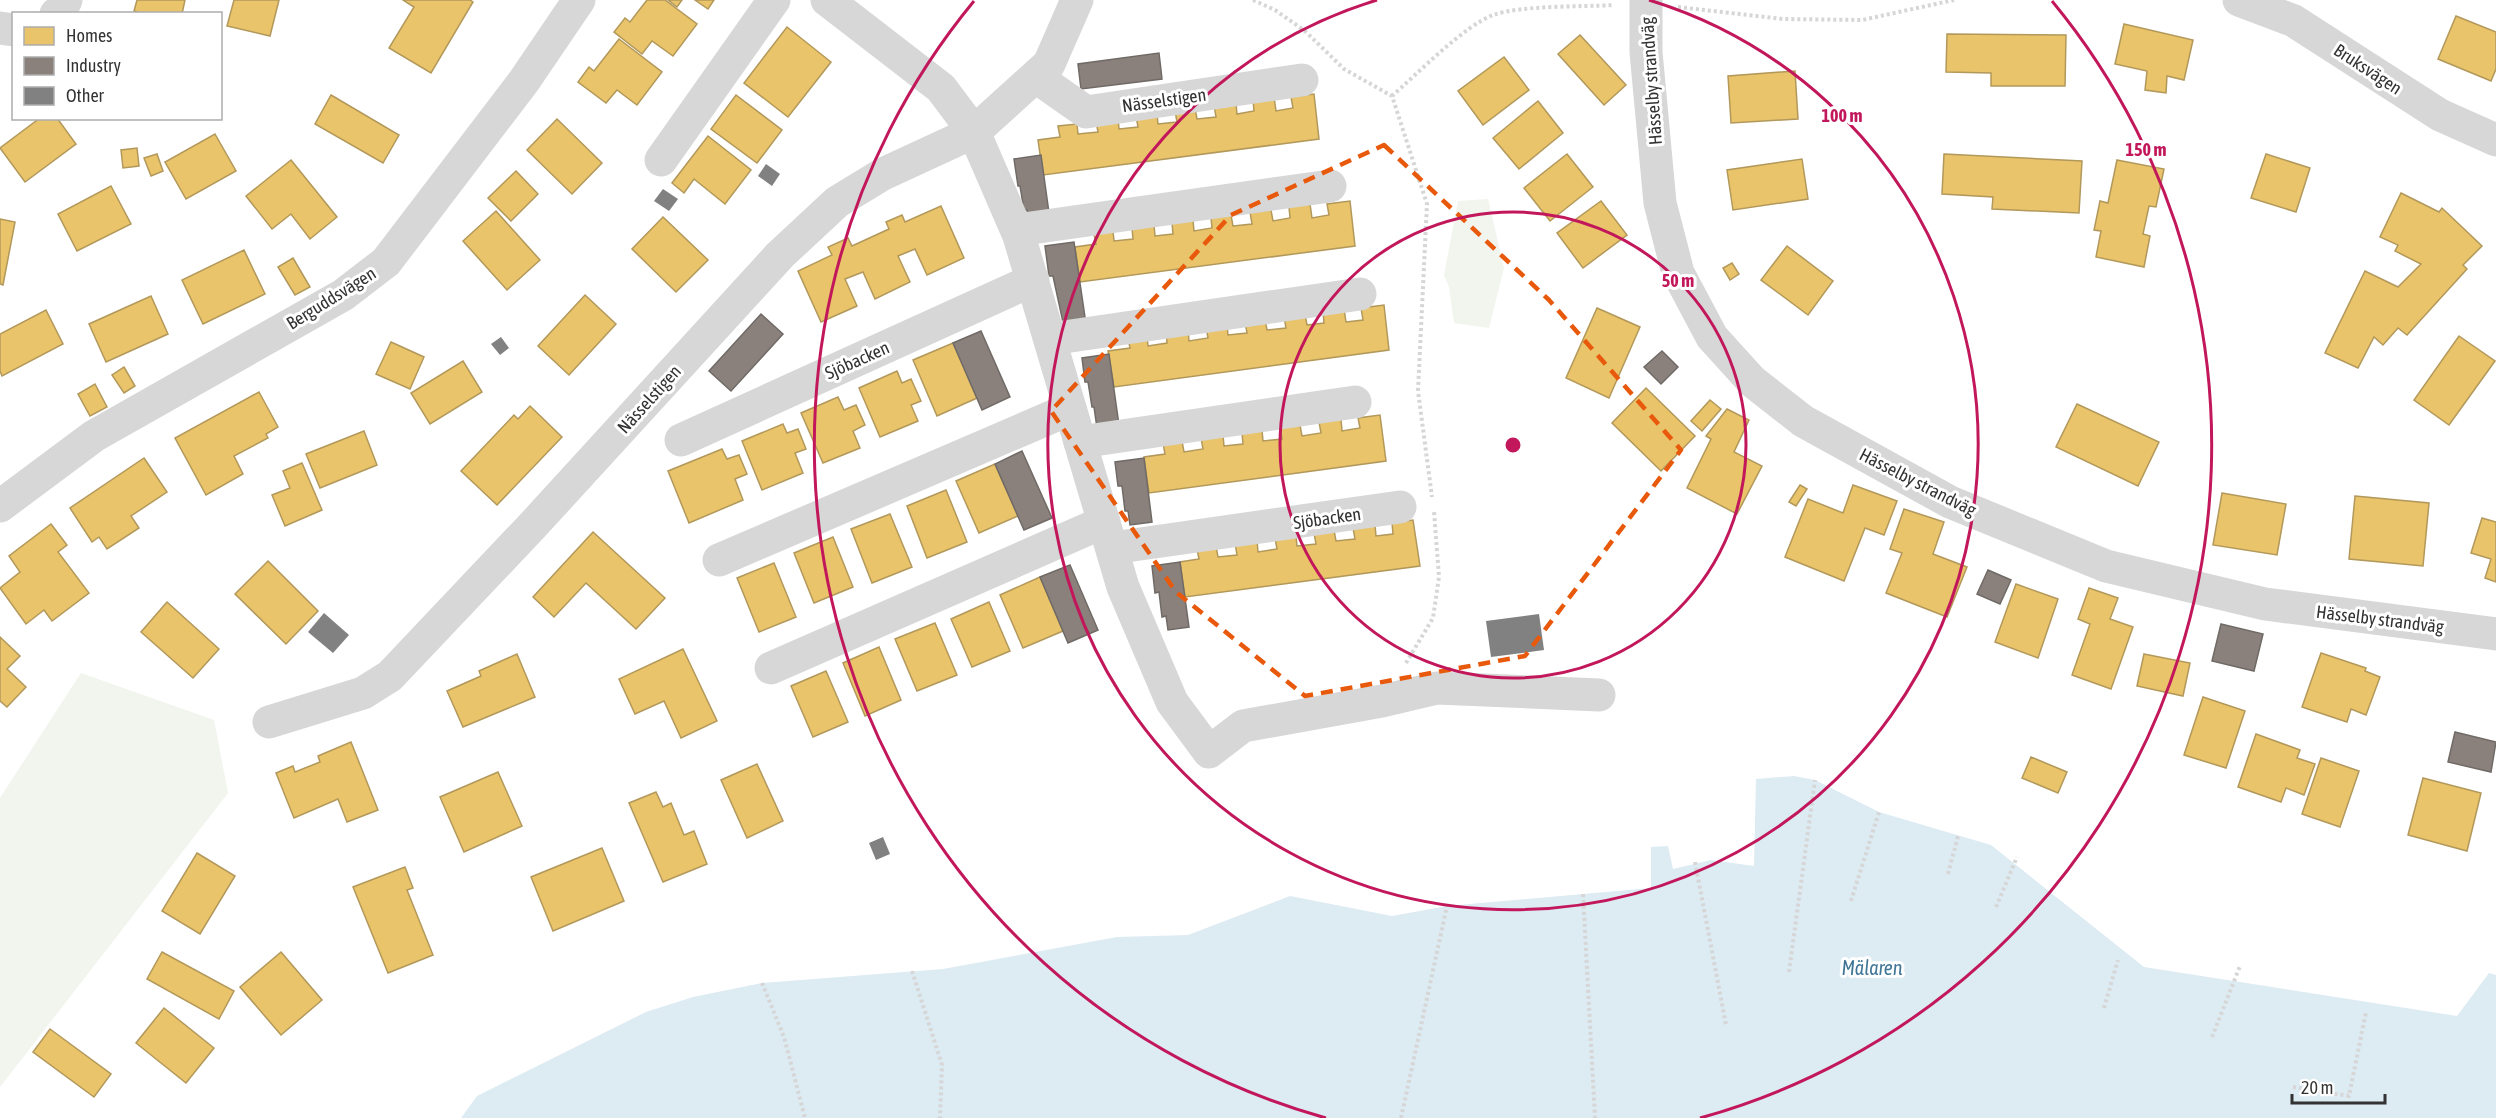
<svg xmlns="http://www.w3.org/2000/svg" width="2496" height="1118" font-family="'Asap Condensed',sans-serif">
<style>
.green{fill:#f1f5ed}
.water{fill:#ddebf3}
.homes{fill:#e9c46a;stroke:#b2985a;stroke-width:1.5}
.industry{fill:#8a817c;stroke:#706a66;stroke-width:1.5}
.building{fill:#818181}
.lines{fill:none;stroke-linecap:round;stroke-linejoin:round}
.path{stroke:#d6d6d6;stroke-width:4;stroke-dasharray:3 3;stroke-linecap:butt}
.minor{stroke:#d7d7d7;stroke-width:33}
.marked{fill:none;stroke:#e8590c;stroke-width:4.5;stroke-dasharray:12 8;stroke-linejoin:round}
.ring{fill:none;stroke:#c2185b;stroke-width:3}
.labels{text-anchor:middle;dominant-baseline:central;stroke-width:6;stroke-linejoin:round;paint-order:stroke}
.street-label{font-size:18px;fill:#333;stroke:#fff}
.water-label{font-size:20px;font-style:italic;fill:#3f7597;stroke:#fff}
.centre{fill:#c2185b;stroke:#fff;stroke-width:3}
.ring-label{font-size:18px;text-anchor:middle;font-weight:bold;fill:#c2185b;stroke:#fff;stroke-width:6;stroke-linejoin:round;paint-order:stroke}
</style>
<rect width="100%" height="100%" fill="#fff"/>
<g class="green">
<polygon points="1488,199 1504,268 1489,328 1454,323 1449,287 1444,275 1458,201"/>
<polygon points="81,673 214,720 228,793 0,1087 0,798"/>
</g>
<polygon class="water" points="1794,776 1815,780 1879,812 1991,845 2144,967 2457,1016 2489,973 2496,975 2496,1118 461,1118 477,1096 646,1012 693,997 762,983 943,969 1117,937 1188,935 1290,896 1392,916 1447,906 1651,888 1651,847 1668,846 1673,869 1711,860 1754,866 1756,779"/>
<g class="homes">
<polygon points="137,0 185,0 182,14 144,14 134,11"/>
<polygon points="234,0 279,0 270,36 227,26"/>
<polygon points="403,0 470,0 473,2 431,73 389,48 414,7"/>
<polygon points="647,0 665,0 697,24 673,56 652,41 642,54 614,32 625,18 630,22"/>
<polygon points="668,0 682,0 677,7"/>
<polygon points="695,0 714,0 708,9"/>
<polygon points="2456,16 2496,32 2496,69 2491,81 2438,59"/>
<polygon points="2124,24 2193,40 2184,80 2167,76 2166,93 2145,90 2147,71 2115,64"/>
<polygon points="787,27 831,62 788,117 744,83"/>
<polygon points="1947,34 2066,35 2065,86 1991,86 1991,73 1946,72"/>
<polygon points="1580,35 1626,85 1604,105 1558,54"/>
<polygon points="619,39 662,72 637,105 617,90 606,103 578,82 589,67 594,71"/>
<polygon points="1504,57 1529,90 1483,125 1458,91"/>
<polygon points="1795,71 1798,119 1731,123 1728,76"/>
<polygon points="1314,94 1319,139 1043,175 1038,140 1060,137 1058,126 1077,124 1078,134 1098,132 1096,121 1118,118 1119,129 1138,127 1136,116 1157,114 1158,124 1177,122 1175,111 1195,108 1197,119 1216,117 1214,105 1236,103 1237,114 1254,111 1253,100 1274,97 1276,111 1293,108 1291,97"/>
<polygon points="331,95 399,135 383,163 315,124"/>
<polygon points="736,95 782,130 757,163 711,129"/>
<polygon points="1538,101 1563,133 1519,169 1493,138"/>
<polygon points="40,118 57,118 76,144 25,182 0,148"/>
<polygon points="557,119 602,163 572,194 527,150"/>
<polygon points="215,134 236,171 186,199 165,162"/>
<polygon points="708,136 751,170 725,204 694,179 684,193 672,183"/>
<polygon points="137,148 139,166 123,168 121,150"/>
<polygon points="157,154 163,171 151,176 144,158"/>
<polygon points="1567,154 1593,187 1550,221 1524,188"/>
<polygon points="1944,154 2082,161 2079,213 1992,209 1993,197 1942,194"/>
<polygon points="2266,154 2310,168 2296,212 2251,198"/>
<polygon points="1802,159 1808,199 1733,210 1727,170"/>
<polygon points="291,160 337,217 310,239 291,214 272,229 246,196"/>
<polygon points="2117,160 2164,169 2156,207 2149,206 2143,234 2150,236 2144,267 2096,257 2101,231 2094,230 2100,201 2108,203"/>
<polygon points="516,171 538,194 511,221 488,198"/>
<polygon points="111,186 131,224 77,251 58,214"/>
<polygon points="2401,193 2439,212 2442,208 2482,246 2463,265 2467,269 2407,335 2398,328 2383,345 2374,337 2358,368 2325,353 2365,271 2398,287 2421,264 2395,251 2398,245 2380,237"/>
<polygon points="1350,201 1355,246 1080,282 1075,247 1096,244 1094,234 1113,231 1114,241 1133,239 1132,228 1154,225 1155,236 1173,234 1172,223 1193,220 1194,231 1212,228 1211,218 1231,215 1233,226 1252,224 1250,212 1271,210 1273,221 1290,218 1289,207 1310,204 1312,218 1329,215 1327,204"/>
<polygon points="1601,201 1627,235 1583,268 1557,233"/>
<polygon points="941,206 964,258 927,275 915,249 898,256 910,282 875,299 863,272 845,279 857,306 821,322 798,271 832,255 828,247 848,238 852,246 889,229 886,222 902,215 905,222"/>
<polygon points="496,211 540,260 507,290 463,241"/>
<polygon points="663,217 708,260 676,292 632,249"/>
<polygon points="0,219 15,222 3,285 0,284"/>
<polygon points="1787,246 1833,281 1808,315 1761,280"/>
<polygon points="244,250 265,294 203,324 182,280"/>
<polygon points="293,258 310,287 295,295 278,267"/>
<polygon points="1732,263 1739,274 1730,280 1723,268"/>
<polygon points="585,295 616,324 569,375 538,346"/>
<polygon points="151,296 168,334 106,362 89,324"/>
<polygon points="1384,305 1389,350 1114,387 1108,351 1130,348 1128,338 1147,335 1148,346 1167,343 1166,332 1188,329 1189,341 1208,338 1206,327 1227,325 1228,335 1247,333 1245,322 1265,319 1267,330 1286,328 1284,317 1305,314 1307,325 1324,323 1323,311 1344,309 1346,322 1363,320 1361,308"/>
<polygon points="1597,308 1640,327 1609,398 1566,378"/>
<polygon points="46,310 63,344 2,376 0,371 0,334"/>
<polygon points="2459,336 2495,361 2449,425 2414,400"/>
<polygon points="391,342 424,357 410,389 376,374"/>
<polygon points="953,343 977,398 937,416 913,360"/>
<polygon points="463,361 482,392 430,424 411,393"/>
<polygon points="124,367 135,386 124,393 112,375"/>
<polygon points="897,371 902,383 911,379 921,401 911,405 918,421 880,437 859,388"/>
<polygon points="95,384 107,407 90,416 78,394"/>
<polygon points="1646,388 1695,436 1661,471 1612,423"/>
<polygon points="259,392 278,427 266,434 268,438 234,456 243,474 206,495 175,438"/>
<polygon points="838,397 844,410 856,405 865,425 853,431 860,448 823,463 801,413"/>
<polygon points="1710,400 1721,409 1702,431 1691,421"/>
<polygon points="2077,404 2159,442 2138,486 2056,447"/>
<polygon points="530,406 562,437 497,505 461,471 514,415 518,419"/>
<polygon points="1727,409 1749,420 1734,452 1762,466 1737,514 1687,488 1711,439 1706,436"/>
<polygon points="1380,415 1386,461 1149,493 1144,457 1165,454 1163,443 1182,441 1184,452 1203,449 1201,438 1223,435 1224,446 1243,444 1242,433 1262,430 1263,441 1282,439 1280,427 1300,425 1302,436 1321,433 1319,422 1341,419 1342,431 1360,428 1358,418"/>
<polygon points="783,424 787,433 798,429 806,449 795,453 803,473 762,490 742,441"/>
<polygon points="364,431 377,465 320,488 306,454"/>
<polygon points="722,449 727,459 739,455 747,474 735,479 743,500 689,523 668,471"/>
<polygon points="144,458 167,492 131,516 139,528 107,549 99,537 92,542 70,508"/>
<polygon points="302,463 322,510 285,526 272,495 290,488 283,471"/>
<polygon points="995,464 1018,516 979,533 956,481"/>
<polygon points="1800,485 1807,489 1796,506 1789,502"/>
<polygon points="1853,485 1897,501 1884,535 1865,528 1844,581 1785,557 1808,499 1843,513"/>
<polygon points="946,490 967,542 927,558 907,506"/>
<polygon points="2222,493 2286,504 2277,555 2213,545"/>
<polygon points="2355,496 2429,503 2423,566 2349,559"/>
<polygon points="1904,509 1944,522 1933,554 1967,567 1947,617 1886,593 1902,553 1890,549"/>
<polygon points="890,514 912,567 872,583 851,529"/>
<polygon points="2482,518 2496,522 2496,582 2485,578 2491,559 2471,553"/>
<polygon points="1413,520 1420,566 1185,597 1180,562 1199,559 1197,549 1216,546 1218,557 1237,555 1235,543 1257,540 1258,552 1277,549 1275,538 1296,536 1297,546 1316,544 1314,533 1334,530 1336,541 1355,539 1353,528 1375,525 1376,536 1393,534 1392,523"/>
<polygon points="51,524 67,545 58,552 89,593 52,621 44,610 26,624 0,588 20,572 9,556"/>
<polygon points="593,532 665,598 636,629 586,583 554,617 533,597"/>
<polygon points="833,537 853,587 814,603 794,553"/>
<polygon points="268,561 318,611 286,644 235,594"/>
<polygon points="774,563 796,617 759,632 737,578"/>
<polygon points="1040,577 1063,631 1023,648 1000,595"/>
<polygon points="2016,584 2058,599 2038,658 1995,642"/>
<polygon points="2089,588 2118,598 2110,619 2133,627 2111,689 2072,675 2090,624 2078,619"/>
<polygon points="167,602 219,649 193,678 141,632"/>
<polygon points="989,602 1010,651 972,667 951,619"/>
<polygon points="935,623 957,675 917,691 895,639"/>
<polygon points="0,637 20,656 7,669 26,687 7,707 0,701"/>
<polygon points="879,647 901,700 865,716 843,663"/>
<polygon points="683,649 717,721 681,738 664,701 635,714 619,679"/>
<polygon points="2321,653 2366,668 2365,671 2380,677 2366,715 2351,709 2347,722 2302,707"/>
<polygon points="517,654 535,697 463,727 447,691 481,676 479,671"/>
<polygon points="2144,654 2190,663 2183,696 2137,686"/>
<polygon points="826,671 848,722 813,737 791,686"/>
<polygon points="2203,697 2245,711 2226,768 2184,755"/>
<polygon points="2256,734 2300,750 2297,758 2315,764 2304,795 2286,788 2281,802 2238,787"/>
<polygon points="351,742 378,810 347,822 338,799 294,818 276,773 293,766 295,772 320,762 318,756"/>
<polygon points="2031,757 2067,772 2058,793 2022,778"/>
<polygon points="2321,758 2359,771 2340,827 2302,814"/>
<polygon points="757,764 783,821 747,838 721,780"/>
<polygon points="498,772 522,826 464,852 440,797"/>
<polygon points="2423,778 2481,793 2467,851 2408,835"/>
<polygon points="656,792 663,807 671,803 684,835 694,831 707,864 663,882 629,803"/>
<polygon points="602,848 624,901 553,931 531,877"/>
<polygon points="197,853 235,876 200,934 162,911"/>
<polygon points="405,867 413,888 407,890 433,955 388,973 353,887"/>
<polygon points="162,952 234,991 219,1019 147,979"/>
<polygon points="281,952 322,1000 281,1035 240,987"/>
<polygon points="164,1008 214,1048 186,1083 136,1043"/>
<polygon points="50,1029 111,1074 94,1097 33,1052"/>
</g>
<g class="industry">
<polygon points="1159,53 1162,79 1081,89 1078,64"/>
<polygon points="1041,155 1050,220 1029,222 1027,210 1024,210 1020,186 1018,186 1014,159"/>
<polygon points="1074,242 1086,324 1064,327 1053,276 1049,276 1045,246"/>
<polygon points="761,314 783,334 731,391 709,371"/>
<polygon points="981,331 1010,397 982,410 953,343"/>
<polygon points="1662,351 1678,367 1661,384 1644,367"/>
<polygon points="1109,354 1120,432 1098,435 1094,407 1092,407 1088,382 1085,382 1082,358"/>
<polygon points="1022,451 1052,518 1024,530 995,464"/>
<polygon points="1144,458 1152,522 1130,525 1128,511 1125,511 1122,486 1118,486 1115,462"/>
<polygon points="1180,562 1189,627 1168,630 1166,616 1162,617 1159,592 1155,593 1152,566"/>
<polygon points="1070,565 1098,630 1068,643 1040,577"/>
<polygon points="1988,570 2011,580 2000,604 1977,594"/>
<polygon points="2221,624 2263,634 2254,671 2212,661"/>
<polygon points="2455,732 2496,742 2491,772 2448,762"/>
</g>
<g class="building">
<polygon points="766,164 780,174 772,186 758,176"/>
<polygon points="663,189 678,199 669,211 654,201"/>
<polygon points="501,337 509,348 500,355 491,344"/>
<polygon points="324,613 349,635 333,653 308,632"/>
<polygon points="1539,614 1544,650 1491,657 1486,621"/>
<polygon points="883,837 890,854 876,860 869,843"/>
</g>
<g class="lines">
<g class="path">
<polyline points="1253,0 1275,10 1305,31 1344,69 1392,96 1427,204 1418,391 1432,497"/>
<polyline points="1678,7 1783,19 1862,20 1954,0"/>
<path d="M 1392,96 C 1417,74 1464,26 1493,15 C 1522,5 1581,7 1614,5"/>
<polyline points="1406,663 1433,618 1439,577 1434,511"/>
<polyline points="1695,862 1726,1025"/>
<polyline points="1948,874 1958,836"/>
<polyline points="1583,894 1595,1118"/>
<polyline points="1851,901 1879,812"/>
<polyline points="1996,907 2017,857"/>
<polyline points="912,971 942,1065 940,1118"/>
<polyline points="1789,972 1815,780"/>
<polyline points="762,983 784,1037 805,1118"/>
<polyline points="2104,1008 2118,960"/>
<polyline points="2212,1037 2240,966"/>
<polyline points="2293,1087 2349,1096 2366,1012"/>
<polyline points="1401,1118 1447,906"/>
</g>
<g class="minor">
<polyline points="827,0 941,88 974,132 1019,236 1123,587 1172,702 1209,752 1243,726 1382,701 1437,688 1599,695"/>
<polyline points="1646,0 1646,52 1660,203 1678,273 1712,337 1752,381 1803,421 1950,502 2106,566 2265,604 2496,634"/>
<polyline points="2239,0 2294,21 2440,115 2496,140"/>
<polyline points="56,14 60,12 66,0"/>
<polyline points="0,28 14,30"/>
<polyline points="1036,77 1086,112 1302,80"/>
<polyline points="661,160 774,0"/>
<polyline points="1017,230 1330,186"/>
<polyline points="1050,339 1360,294"/>
<polyline points="681,440 1033,280"/>
<polyline points="1080,442 1355,402"/>
<polyline points="0,506 94,436 343,295 386,262 524,81 579,0"/>
<polyline points="1112,548 1400,507"/>
<polyline points="719,560 1070,409"/>
<polyline points="771,668 1104,522"/>
<polyline points="269,722 363,693 390,676 534,524 780,255 837,202 883,174 974,132 1049,64 1077,0"/>
</g>
</g>
<path class="marked" d="M 1384,145 L 1549,300 L 1681,450 L 1525,656 L 1305,696 L 1176,592 L 1051,411 L 1231,215 Z"/>
<g class="ring">
<circle cx="1513" cy="445" r="233"/>
<path d="M1649 0A465 465 0 1 1 1377 0"/>
<path d="M1326 1118A698 698 0 0 1 974 1M2052 1A698 698 0 0 1 1700 1118"/>
</g>
<g class="labels">
<g class="street-label">
<text transform="translate(2368 69) rotate(33)">Bruksvägen</text>
<text transform="translate(1651 81) rotate(-94)">Hässelby strandväg</text>
<text transform="translate(1164 100) rotate(-8)">Nässelstigen</text>
<text transform="translate(331 298) rotate(-32)">Berguddsvägen</text>
<text transform="translate(857 360) rotate(-24)">Sjöbacken</text>
<text transform="translate(649 399) rotate(-48)">Nässelstigen</text>
<text transform="translate(1918 482) rotate(27)">Hässelby strandväg</text>
<text transform="translate(1327 518) rotate(-8)">Sjöbacken</text>
<text transform="translate(2380 619) rotate(7)">Hässelby strandväg</text>
</g>
<g class="water-label">
<text x="1872" y="967">Mälaren</text>
</g>
</g>
<circle cx="1513" cy="445" r="9" class="centre"/>
<g class="ring-label">
<text x="1842" y="122">100 m</text>
<text x="2146" y="156">150 m</text>
<text x="1678" y="287">50 m</text>
</g>
<rect x="12" y="12" width="210" height="108" fill="#ffffff" stroke="#adadad" stroke-width="1.5"/>
<rect x="24" y="27" width="30" height="18" fill="#e9c46a" stroke="#adadad" stroke-width="1.5"/>
<text x="66" y="42" font-size="18" fill="#333333">Homes</text>
<rect x="24" y="57" width="30" height="18" fill="#8a817c" stroke="#adadad" stroke-width="1.5"/>
<text x="66" y="72" font-size="18" fill="#333333">Industry</text>
<rect x="24" y="87" width="30" height="18" fill="#818181" stroke="#adadad" stroke-width="1.5"/>
<text x="66" y="102" font-size="18" fill="#333333">Other</text>
<path d="M2292 1094v9h93v-9" fill="none" stroke="#333333" stroke-width="3"/>
<text x="2301" y="1094" font-size="18" fill="#333333" stroke="#ffffff" stroke-width="4.5" paint-order="stroke">20 m</text>
</svg>
